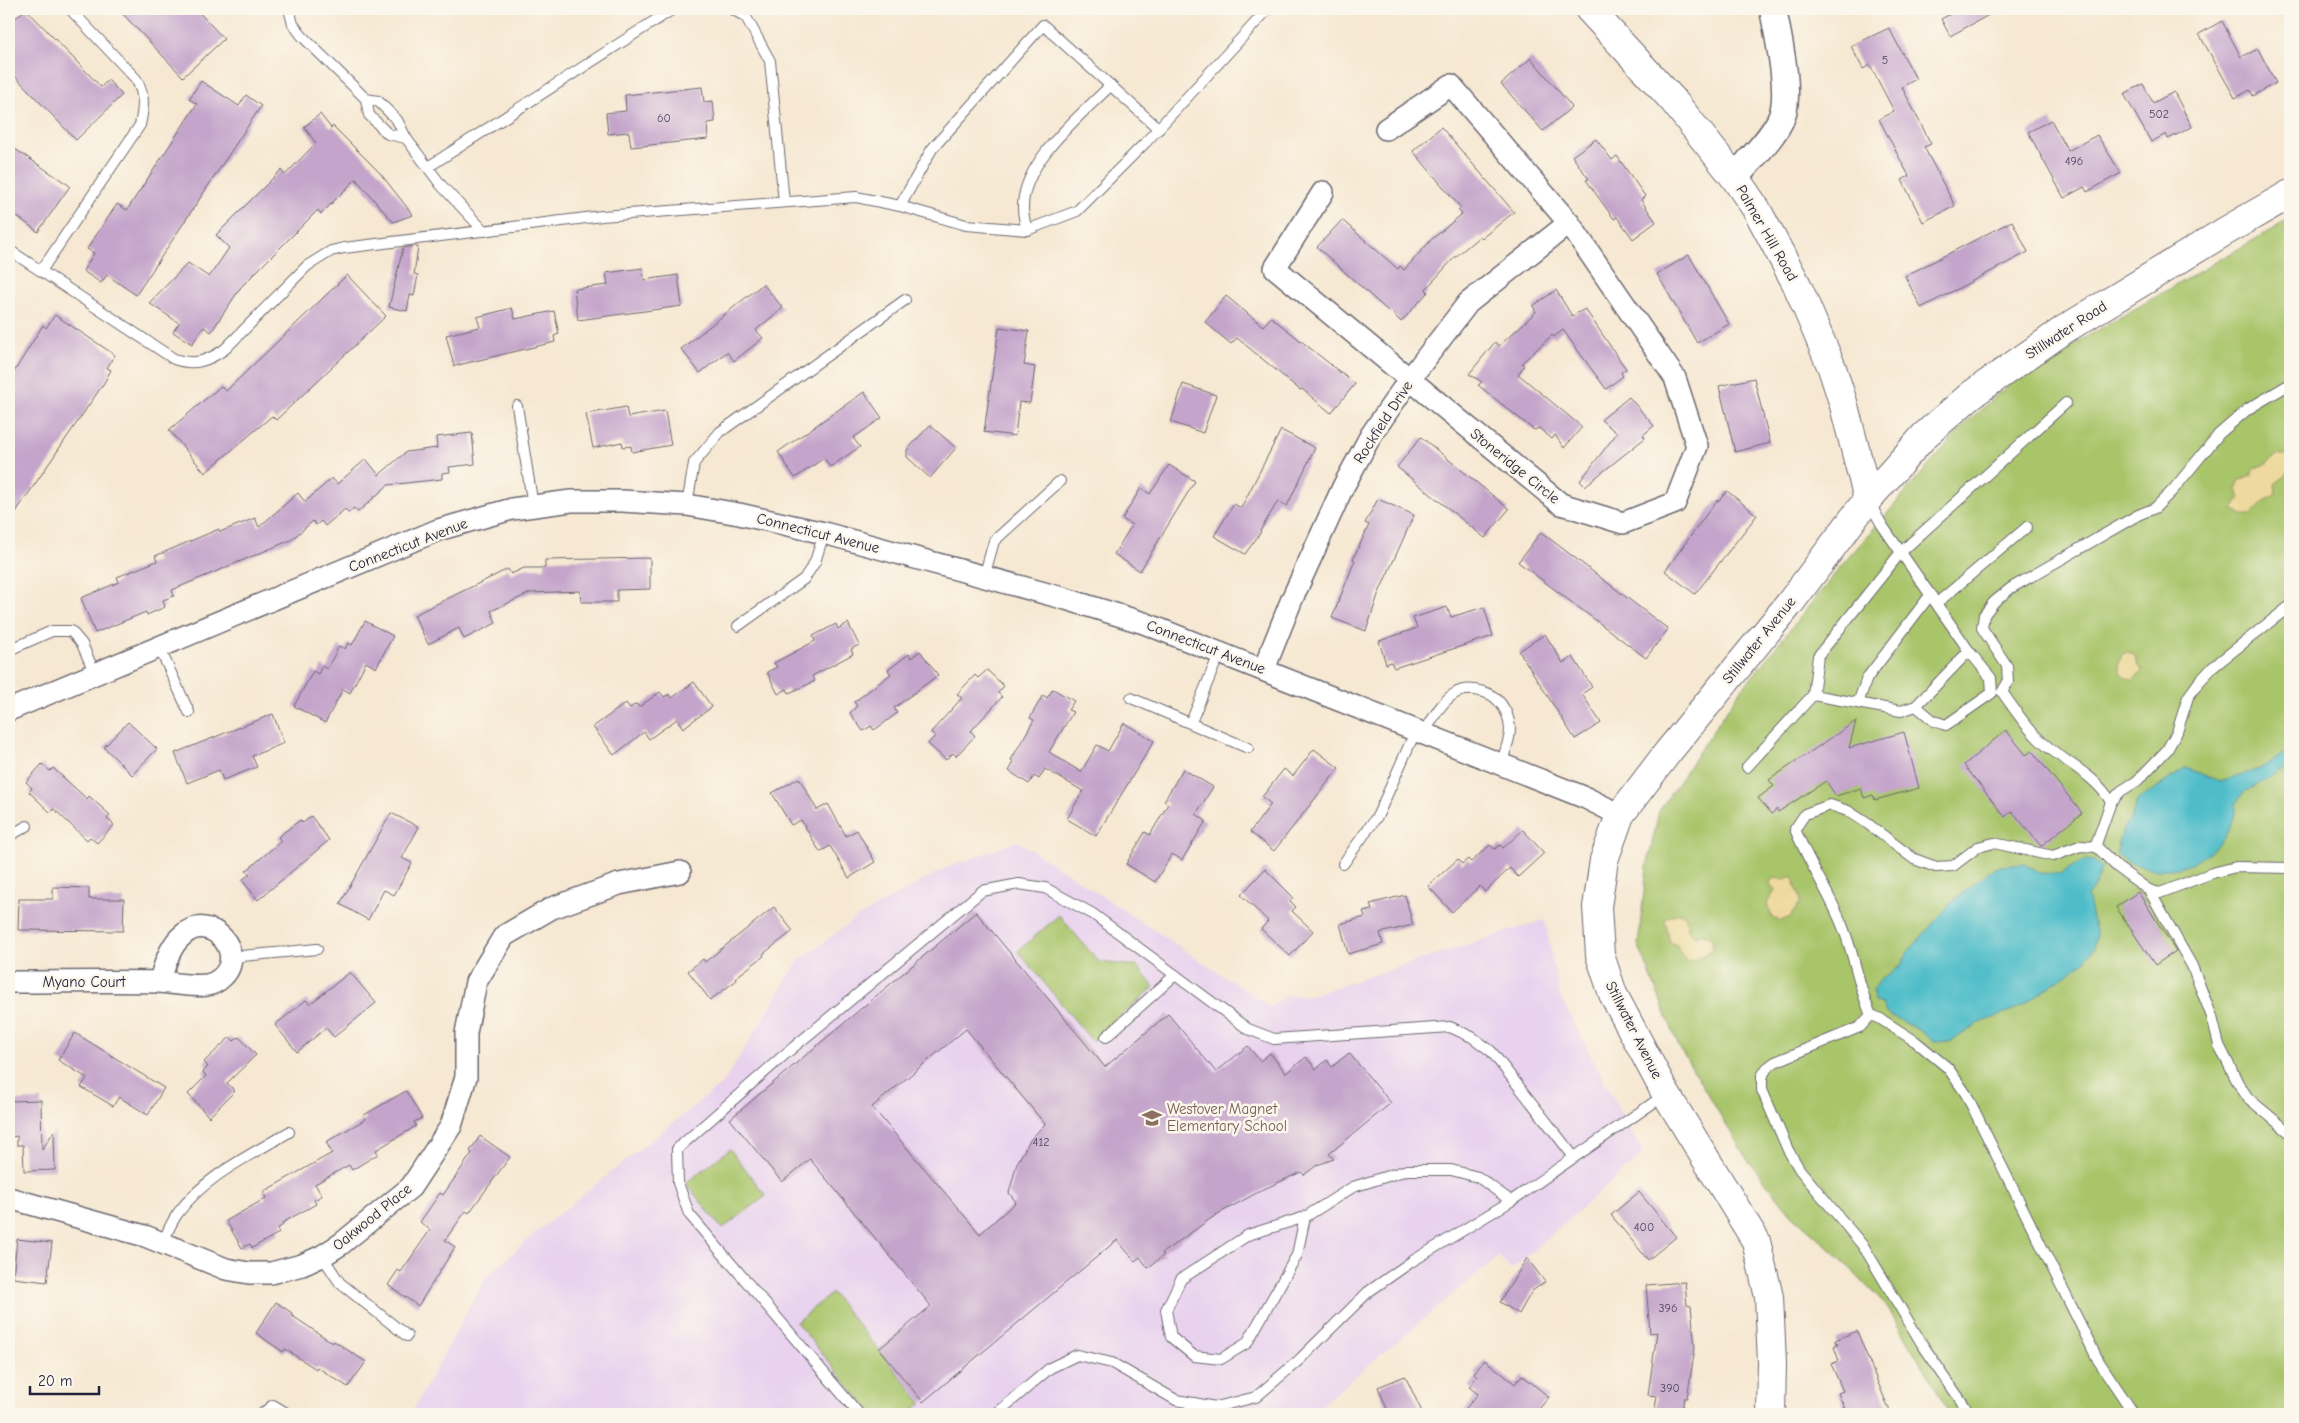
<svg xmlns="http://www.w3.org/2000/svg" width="2299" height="1423" font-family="'Comic Neue',sans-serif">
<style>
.built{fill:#e8d2ee}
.green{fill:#a9c56b;stroke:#667453}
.sand{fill:#eeda9e;stroke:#887e6c}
.water{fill:#50bdc9;stroke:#397082}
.building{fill:#c4a4cb;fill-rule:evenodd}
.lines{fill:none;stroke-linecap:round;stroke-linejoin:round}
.service-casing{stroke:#6c6770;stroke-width:12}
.minor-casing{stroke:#6c6770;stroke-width:24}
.tertiary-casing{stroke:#6c6770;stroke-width:29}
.secondary-casing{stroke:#6c6770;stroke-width:30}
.service{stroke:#fff;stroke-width:10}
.minor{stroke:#fff;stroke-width:21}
.tertiary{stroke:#fff;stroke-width:26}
.secondary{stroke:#fff;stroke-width:28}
.labels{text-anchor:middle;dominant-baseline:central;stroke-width:5;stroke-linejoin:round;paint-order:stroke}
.number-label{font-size:12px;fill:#4a425f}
.street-label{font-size:15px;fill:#22223b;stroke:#fbf7ec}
.education-label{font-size:15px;fill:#785e54;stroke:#fbf7ec;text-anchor:start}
</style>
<rect width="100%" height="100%" fill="#fbf7ec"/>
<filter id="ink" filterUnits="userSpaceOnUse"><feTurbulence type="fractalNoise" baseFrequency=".02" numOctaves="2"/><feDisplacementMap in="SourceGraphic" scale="10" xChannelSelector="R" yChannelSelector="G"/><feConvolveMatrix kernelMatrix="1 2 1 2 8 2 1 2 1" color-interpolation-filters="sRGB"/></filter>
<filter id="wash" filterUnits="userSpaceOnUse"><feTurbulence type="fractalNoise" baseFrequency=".0096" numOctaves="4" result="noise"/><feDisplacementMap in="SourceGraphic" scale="20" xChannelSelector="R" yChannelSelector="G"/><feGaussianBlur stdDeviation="1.12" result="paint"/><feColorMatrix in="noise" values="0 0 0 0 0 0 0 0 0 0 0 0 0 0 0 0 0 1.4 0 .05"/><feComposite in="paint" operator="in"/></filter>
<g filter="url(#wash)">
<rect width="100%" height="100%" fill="#f6e8d2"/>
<polygon class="built" points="1018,841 1271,1007 1285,996 1311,995 1545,920 1560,997 1643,1154 1511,1270 1499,1256 1310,1414 411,1414 486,1277 534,1234 724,1082 798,961 858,917 944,869"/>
<g class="green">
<polygon points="2290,219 2290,1414 1951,1414 1887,1307 1832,1250 1792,1215 1747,1159 1679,1047 1638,944 1647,867 1659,811 1735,698 1842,565 1965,424 2017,377"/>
<polygon points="1059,915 1099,962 1137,966 1154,987 1092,1041 1018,951"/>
<polygon points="730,1149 766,1196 722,1229 686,1183"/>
<polygon points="832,1293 922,1403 908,1414 872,1414 796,1322"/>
</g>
<g class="sand">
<path d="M 2276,454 L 2286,456 L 2290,462 C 2290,476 2283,477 2275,484 L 2276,495 L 2264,501 L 2251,515 L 2242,515 L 2233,510 L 2240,498 L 2237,490 L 2239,481 L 2251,476 L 2254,468 L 2268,464 Z"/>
<path d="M 2128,652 L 2135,656 L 2137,665 L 2142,671 L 2133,680 C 2119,678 2116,666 2122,654 Z"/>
<polygon points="1792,876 1801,901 1790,917 1781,921 1772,918 1767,903 1775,891 1770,885 1771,880 1776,878 1782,880"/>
<path d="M 1679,913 L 1684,915 L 1689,932 L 1695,937 L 1703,933 L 1712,939 L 1712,949 C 1695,960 1687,971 1677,945 L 1670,942 L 1665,920 L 1668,917 Z"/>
</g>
<g class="water">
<path d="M 2290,750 L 2290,766 L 2245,792 L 2235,804 C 2235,811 2235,819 2231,826 C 2224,841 2201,861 2185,866 C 2165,873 2132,868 2116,854 L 2123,828 L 2131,818 L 2137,801 L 2186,768 L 2220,781 L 2260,769 Z"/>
<polygon points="2086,860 2094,861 2101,867 2096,885 2087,896 2096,936 2094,947 2084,962 2020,1007 1978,1024 1952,1041 1934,1042 1922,1032 1886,1013 1882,1004 1874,1002 1873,990 1881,979 1901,966 1907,953 1952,902 1989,871 2001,866 2025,864 2041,873 2059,874"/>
</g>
<g id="blocks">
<g class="building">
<polygon points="26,9 101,87 108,80 122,95 76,140 9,70 9,24"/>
<polygon points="118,9 196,9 224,39 183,77"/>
<polygon points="1960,9 2000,9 1950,36 1941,19"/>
<polygon points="2222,21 2241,57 2258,49 2276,83 2253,96 2250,90 2235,98 2199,34"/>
<polygon points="1889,28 1916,79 1902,87 1931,144 1924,147 1955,206 1923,222 1902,180 1909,176 1879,119 1894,111 1870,65 1863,69 1851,46"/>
<polygon points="1531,58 1572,107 1543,131 1501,84"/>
<polygon points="201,81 239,106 246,95 261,106 136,295 107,275 101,283 83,271 94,253 87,249 117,204 127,210 197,104 189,99"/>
<polygon points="2143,84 2153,103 2174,92 2192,127 2168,139 2166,134 2151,142 2124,94"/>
<polygon points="702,87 704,102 713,101 715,122 707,123 708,139 631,147 629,132 608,134 606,113 626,111 625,95"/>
<polygon points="320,114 331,128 333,126 380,173 413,215 393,222 356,179 321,214 318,210 241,287 211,332 204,327 192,344 173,332 179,323 149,303 188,263 209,277 229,248 216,235 281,170 285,175 316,143 304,127"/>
<polygon points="2051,120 2068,151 2097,135 2121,173 2087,192 2084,187 2064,198 2028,132"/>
<polygon points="1441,127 1514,212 1482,238 1480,236 1453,259 1426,289 1428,292 1401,322 1390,311 1389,312 1317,247 1342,220 1398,269 1400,266 1404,270 1432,239 1462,214 1458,210 1461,208 1413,151"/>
<polygon points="1596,139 1612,160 1617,156 1645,196 1641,200 1656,222 1633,239 1617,217 1614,219 1586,180 1589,179 1572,156"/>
<polygon points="9,145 70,186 38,232 9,210"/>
<polygon points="2012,221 2028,252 1921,308 1905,276"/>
<polygon points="415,246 418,247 414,274 418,275 414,296 410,295 407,311 389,307 403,248"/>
<polygon points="1689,255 1729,324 1697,343 1657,274"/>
<polygon points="643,268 644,280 678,275 682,306 578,320 574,289 608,285 606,273"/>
<polygon points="347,275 386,316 276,420 272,416 205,473 169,430 221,386 226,391"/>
<polygon points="763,284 783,308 756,330 763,338 734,361 727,352 700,373 681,349"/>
<polygon points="1556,290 1572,316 1585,309 1626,369 1621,372 1623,376 1606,389 1563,330 1554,337 1552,335 1522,363 1524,366 1518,374 1582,427 1564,448 1555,435 1552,439 1539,428 1534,430 1478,385 1482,382 1469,374 1495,342 1499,346 1536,312 1533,306"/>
<polygon points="1226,296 1263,326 1271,317 1355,384 1331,413 1302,389 1300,390 1237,338 1231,344 1205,322"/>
<polygon points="512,308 515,319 554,311 559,334 554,336 555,342 454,366 446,335 480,327 477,317"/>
<polygon points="55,315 115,355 107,368 111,370 104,383 9,522 9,380 43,325 46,328"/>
<polygon points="999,327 1029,331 1024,365 1035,367 1030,403 1019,402 1015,436 984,432"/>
<polygon points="1754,378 1770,443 1735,452 1719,386"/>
<polygon points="1183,384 1216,395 1203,433 1171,422"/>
<polygon points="864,392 882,418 853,438 860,447 830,467 824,458 795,478 778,452"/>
<polygon points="1629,397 1654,426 1643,435 1645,438 1585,486 1580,481 1617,433 1601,420"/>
<polygon points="626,407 628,417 665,411 671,445 632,452 631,446 623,447 622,442 593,448 586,414"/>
<polygon points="930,425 956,448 930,478 907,457 907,450"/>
<polygon points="1281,430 1315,448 1287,506 1278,501 1260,531 1261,532 1245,554 1214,536 1234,504 1241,508"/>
<polygon points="472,433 475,464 449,467 450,472 442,473 442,479 388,485 358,512 354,508 348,513 345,509 325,526 321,521 316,525 313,521 291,540 172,590 174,596 163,600 165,607 147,615 146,612 95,633 81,598 119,582 117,577 157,561 155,556 219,529 220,532 255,518 259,527 298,493 305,502 332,478 337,484 366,459 379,475 406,452 437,448 436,437"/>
<polygon points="1421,437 1509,509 1485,538 1397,467"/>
<polygon points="1169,465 1195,481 1140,571 1114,554 1132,525 1122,519 1141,488 1150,494"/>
<polygon points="1727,491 1757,515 1695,594 1665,571 1717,500 1718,502"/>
<polygon points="1378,499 1414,515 1378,595 1366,631 1332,618 1355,560 1353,559 1369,525 1365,523"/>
<polygon points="1541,532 1668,629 1646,658 1518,562"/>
<polygon points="650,558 650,589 617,590 617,602 581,602 580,591 530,593 491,611 496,623 464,639 459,628 428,644 414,615 508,569 511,574 524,568 545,568 545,560"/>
<polygon points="1447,607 1451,617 1484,607 1493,636 1394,668 1391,662 1386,664 1379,641 1417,628 1413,618"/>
<polygon points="365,621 393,636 376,668 366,662 350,693 343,689 325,723 294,706 313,671 318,674 322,666 327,669 339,646 345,649 348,643 352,645"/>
<polygon points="848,623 859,645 851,649 853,654 812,676 815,681 789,693 787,689 778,694 767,672 777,667 774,663 815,641 813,636 836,624 838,629"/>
<polygon points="1545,634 1563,663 1573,657 1592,687 1582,694 1601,723 1575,739 1519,651"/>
<polygon points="920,651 938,675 894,708 897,713 883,724 874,730 871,726 863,731 850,713 857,706 854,702 891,674 888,670 909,654 911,658"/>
<polygon points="987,670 1004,686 998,693 1002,697 971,731 975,736 956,756 953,753 946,760 928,744 935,736 931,732 962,698 957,694 975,675 978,678"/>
<polygon points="694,682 712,707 683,728 677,719 649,739 644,732 614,755 593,727 626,703 630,708 636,704 639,707 660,692 664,697 669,694 672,698"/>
<polygon points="1053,689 1074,701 1068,710 1073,712 1049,752 1081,772 1097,745 1108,751 1124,723 1154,741 1096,836 1067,819 1083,791 1045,769 1039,779 1034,776 1029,784 1009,771 1014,762 1011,760 1034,720 1030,718 1043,695 1047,698"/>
<polygon points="273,714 284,743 252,756 257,767 223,780 219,770 187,783 175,753"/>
<polygon points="1856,721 1849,748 1904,732 1919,788 1875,800 1873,795 1864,798 1861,788 1836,796 1826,781 1778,812 1777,809 1771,814 1758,798 1774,786 1769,780"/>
<polygon points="128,722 157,749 132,775 104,747"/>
<polygon points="2006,730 2026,755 2032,751 2082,813 2041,846 2012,811 2005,817 1964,765"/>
<polygon points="1314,749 1339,768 1274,851 1250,832 1271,804 1262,797 1284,769 1293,776"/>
<polygon points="42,764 50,771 53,768 87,799 89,796 110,815 107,819 114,825 97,843 90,837 87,840 54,809 50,812 29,792 32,788 26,782"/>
<polygon points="1183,769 1213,787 1196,814 1206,821 1182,860 1172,854 1155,882 1126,864 1145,832 1150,835 1168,804 1164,801"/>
<polygon points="799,778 817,810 828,804 846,836 857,830 875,862 849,878 830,846 820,852 801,820 791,825 772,793"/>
<polygon points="391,813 419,827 402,858 412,863 394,895 384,890 368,920 340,904"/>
<polygon points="311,816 329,840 258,900 242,880 250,874 246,871 281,841 278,837 300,820 303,823"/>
<polygon points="1523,830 1544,853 1518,877 1510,868 1485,892 1480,886 1452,912 1428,886 1458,859 1462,864 1468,859 1471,862 1490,845 1495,849 1500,845 1503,848"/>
<polygon points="1265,869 1293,897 1290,901 1296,907 1292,911 1313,931 1290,956 1261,929 1268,921 1241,895"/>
<polygon points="53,887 89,888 89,899 124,899 123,931 18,930 19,899 53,899"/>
<polygon points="2138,892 2176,951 2155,965 2116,907"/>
<polygon points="1405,895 1413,925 1380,933 1383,944 1348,954 1340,924 1365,917 1363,912 1372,910 1370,904"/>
<polygon points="774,907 793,931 763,954 764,956 735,978 737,980 710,1000 688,971 703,959 705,962"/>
<path d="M 976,912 L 1105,1067 L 1168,1014 L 1216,1072 L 1248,1046 L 1260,1061 L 1270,1053 L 1286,1073 L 1306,1057 L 1316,1069 L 1327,1060 L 1332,1067 L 1349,1053 L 1391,1103 L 1329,1154 L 1334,1159 L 1317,1165 L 1304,1175 L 1301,1172 L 1264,1189 L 1216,1215 L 1162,1253 L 1164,1255 L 1148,1268 L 1140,1257 L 1135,1261 L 1117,1240 L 923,1402 L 879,1349 L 931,1306 L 810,1159 L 782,1182 L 730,1119 ZM 966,1029 L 1045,1124 L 1030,1140 L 1017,1163 L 1009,1193 L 1016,1202 L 980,1234 L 872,1107 Z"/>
<polygon points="350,972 376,1003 334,1037 326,1028 297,1052 275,1025 306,1000 310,1004"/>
<polygon points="75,1033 164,1088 148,1115 119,1097 113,1106 81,1087 87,1078 58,1060"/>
<polygon points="230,1037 234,1041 239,1037 256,1055 227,1083 235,1091 209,1117 188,1094 206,1076 203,1072 208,1067 204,1062"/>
<polygon points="406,1091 422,1118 414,1122 416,1126 383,1146 376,1150 378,1154 352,1170 349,1165 315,1184 322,1196 314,1200 316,1204 282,1223 283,1225 277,1229 279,1233 252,1248 250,1244 242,1248 226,1221 266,1198 263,1192 332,1153 326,1142 366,1119 364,1115"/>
<polygon points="41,1100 42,1150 54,1131 55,1170 24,1171 23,1145 17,1145 17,1136 11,1137 10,1101"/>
<polygon points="480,1136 510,1157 469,1213 466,1211 445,1240 455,1247 418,1306 388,1285 398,1270 401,1272 430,1230 420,1222 440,1193 443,1195 472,1153 470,1151"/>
<polygon points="1639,1192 1676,1237 1648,1260 1611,1215"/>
<polygon points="17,1239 52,1243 47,1282 13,1278"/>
<polygon points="1527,1258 1545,1282 1532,1291 1519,1314 1500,1302"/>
<polygon points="1685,1282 1687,1305 1691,1306 1695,1348 1687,1398 1684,1398 1681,1414 1654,1414 1657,1396 1648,1395 1657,1332 1650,1333 1646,1285"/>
<polygon points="276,1302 292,1313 291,1315 333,1343 334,1341 366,1362 348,1387 317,1367 316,1369 285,1349 283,1352 256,1333"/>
<polygon points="1857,1331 1871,1366 1891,1414 1847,1414 1838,1393 1843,1391 1831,1364 1839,1361 1834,1347 1838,1345 1835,1340"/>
<polygon points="1485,1360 1515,1384 1522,1375 1549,1397 1535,1414 1461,1414 1478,1394 1469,1387 1477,1376 1474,1373"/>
<polygon points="1405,1376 1423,1414 1389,1414 1378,1387"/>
</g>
</g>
</g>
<g filter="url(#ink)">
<use href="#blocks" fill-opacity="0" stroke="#6c6770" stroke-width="1"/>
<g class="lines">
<defs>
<g id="service">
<polyline points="289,9 293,24 302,36 366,99 369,115 388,134 406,138 397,120 378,101 366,99"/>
<polyline points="732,9 746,17 770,61 784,202"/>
<polyline points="406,138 441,185 484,231"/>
<polyline points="428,167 673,9"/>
<polyline points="900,206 932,149 1043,25 1159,129"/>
<path d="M 1027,230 C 1025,223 1023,215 1023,208 C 1022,162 1080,116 1110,86"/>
<path d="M 9,250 L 41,271 L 140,125 C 144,107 145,95 136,79 L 70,9"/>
<path d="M 41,271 L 174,359 C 194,366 208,361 225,349 L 307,266 L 331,251 L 344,248 L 602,216 L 856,197 L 900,206 L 966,225 L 1027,230 L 1077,211 L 1145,143 L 1268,9"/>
<polyline points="517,406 533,506"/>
<polyline points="687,505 694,463 720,432 905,300"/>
<polyline points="984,577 994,541 1060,481"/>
<polyline points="1937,603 2027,527"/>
<polyline points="738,626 804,579 815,562 824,533"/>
<polyline points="159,647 189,712"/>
<polyline points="9,650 52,631 71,631 82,644 95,674"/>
<polyline points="1813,695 1901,711 1916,706 1969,651 1882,525 1869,502"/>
<polyline points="1131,698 1248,748"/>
<polyline points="1858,703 1867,678 1931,594"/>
<polyline points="1916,706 1934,721 1946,725 1992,693 1991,678 1969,651"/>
<polyline points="1191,722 1220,652"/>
<path d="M 1424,733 C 1433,719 1440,703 1454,694 C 1463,688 1474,689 1484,692 C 1502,697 1513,719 1509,738 C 1507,747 1504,755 1501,764"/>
<polyline points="1747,767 1813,695 1818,656 1901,552 2066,403"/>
<path d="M 2111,802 C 2093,771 2059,761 2036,736 C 2023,723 2013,707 2002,692 L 2008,682 L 2007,666 L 1982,628 L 1984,615 L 1994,602 L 2011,588 L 2138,515 L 2155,508 L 2173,490 L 2219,434 L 2248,409 L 2290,384"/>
<polyline points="9,836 27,826"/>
<polyline points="2095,847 2111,802 2121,791 2137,781 2167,750 2177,732 2188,697 2199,682 2213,667 2290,606"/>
<polyline points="1343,864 1378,815 1416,730"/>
<polyline points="2149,890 2160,893 2212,873 2236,867 2290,868"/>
<polyline points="231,957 317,949"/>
<polyline points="1871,1015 1879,1018 1915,1041 1948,1068 1966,1094 2098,1360 2134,1414"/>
<polyline points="1106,1037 1175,975"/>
<polyline points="1305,1217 1297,1255 1247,1343 1221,1359 1194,1356 1171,1337 1166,1310 1181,1279 1248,1235 1305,1217 1353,1187 1407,1170 1451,1170 1478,1177 1511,1201"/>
<path d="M 162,1244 C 167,1234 171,1222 178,1213 C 205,1176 251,1155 289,1132"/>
<polyline points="322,1256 340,1283 407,1336"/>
<polyline points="262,1414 273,1405 288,1414"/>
<polyline points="859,1414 689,1214 678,1183 677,1149 783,1056 982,891 1019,884 1045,888 1093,914 1248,1029 1274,1039 1450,1027 1472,1037 1491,1051 1574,1157"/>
<polyline points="996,1414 1050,1368 1077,1355 1112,1363 1176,1400 1216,1407 1256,1397 1299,1360 1368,1292 1411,1262 1511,1201 1666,1094"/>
<polyline points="1187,1414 1194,1403"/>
<path d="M 1970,1414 L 1922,1344 L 1864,1247 L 1800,1170 L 1788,1150 L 1762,1090 L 1762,1076 L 1767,1068 L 1775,1062 L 1860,1027 L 1871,1015 C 1859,988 1855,958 1844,930 C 1831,895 1809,864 1795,829 L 1805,814 L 1830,805 L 1848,811 L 1868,824 L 1914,859 L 1936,867 L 1953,866 L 1978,847 L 1994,843 L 2053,856 L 2080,846 L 2097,847 L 2117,867 L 2149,890 L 2192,966 L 2212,1017 L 2219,1045 L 2238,1083 L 2248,1098 L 2290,1133"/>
</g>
<g id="minor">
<polyline points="1323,192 1275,268 1561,504 1623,523 1675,503 1697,446 1675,378 1569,223 1451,85 1386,129"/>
<polyline points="1264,669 1292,599 1343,487 1371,435 1409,380 1468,303 1569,223"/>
<polyline points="9,710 438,530 512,509 571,501 622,501 687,505 739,514 824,533 1066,599 1144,623 1586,798 1620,815"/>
<path d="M 9,982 C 58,982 108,981 158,982 C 174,983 191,987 207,985 C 212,984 218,981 221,978 C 249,954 210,910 183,935 C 169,946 165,966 159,982"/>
<polyline points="9,1198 145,1236 226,1269 249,1273 271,1273 302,1265 322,1256 341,1244 411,1187 451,1126 466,1077 466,1033 476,982 504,936 552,908 619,884 680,872"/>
</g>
<path id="tertiary" d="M 1735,178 C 1748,161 1775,136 1782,116 C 1791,90 1778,37 1773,9"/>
<g id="secondary">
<polyline points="1589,9 1672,99 1735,178 1757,210 1797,285 1832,368 1843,402 1868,499"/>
<polyline points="1771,1414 1772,1363 1769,1297 1756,1241 1666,1094 1613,994 1600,955 1597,907 1604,860 1620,815 1668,752 1790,603 1868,499 1925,435 1971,395 2065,329 2224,232 2290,194"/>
</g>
</defs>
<use href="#service" class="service-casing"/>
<use href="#minor" class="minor-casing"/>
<use href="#tertiary" class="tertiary-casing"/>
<use href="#secondary" class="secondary-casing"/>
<use href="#service" class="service"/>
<use href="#minor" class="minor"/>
<use href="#tertiary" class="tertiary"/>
<use href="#secondary" class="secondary"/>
</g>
</g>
<defs>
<symbol id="school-bare" viewBox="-9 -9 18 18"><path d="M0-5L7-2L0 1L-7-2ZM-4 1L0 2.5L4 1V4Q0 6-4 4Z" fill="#8d6e63" stroke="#fbf7ec" stroke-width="2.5" paint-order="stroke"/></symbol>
</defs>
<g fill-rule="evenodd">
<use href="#school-bare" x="1138" y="1104" width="28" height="28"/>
</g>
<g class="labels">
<g class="number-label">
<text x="1885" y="60">5</text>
<text x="2159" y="114">502</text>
<text x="664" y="118">60</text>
<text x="2074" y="161">496</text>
<text x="1041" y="1142">412</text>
<text x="1644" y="1227">400</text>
<text x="1668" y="1308">396</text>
<text x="1670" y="1388">390</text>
</g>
<g class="street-label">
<text transform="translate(1767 233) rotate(60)">Palmer Hill Road</text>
<text transform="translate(2066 330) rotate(-33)">Stillwater Road</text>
<text transform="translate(1383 422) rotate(-57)">Rockfield Drive</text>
<text transform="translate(1515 466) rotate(39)">Stoneridge Circle</text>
<text transform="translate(818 533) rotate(14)">Connecticut Avenue</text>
<text transform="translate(408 545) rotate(-21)">Connecticut Avenue</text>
<text transform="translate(1759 640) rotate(-51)">Stillwater Avenue</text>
<text transform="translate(1206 647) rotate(21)">Connecticut Avenue</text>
<text x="84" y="982">Myano Court</text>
<text transform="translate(1634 1030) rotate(63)">Stillwater Avenue</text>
<text transform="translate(372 1217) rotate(-39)">Oakwood Place</text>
</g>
<g class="education-label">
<text x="1167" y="1109">Westover Magnet<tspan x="1167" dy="17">Elementary School</tspan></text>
</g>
</g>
<rect width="2299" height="1423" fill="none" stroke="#fbf7ec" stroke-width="30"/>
<path d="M30 1386v8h69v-8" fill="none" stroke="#22223b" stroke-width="2.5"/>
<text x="38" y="1386" font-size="15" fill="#22223b" stroke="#fbf7ec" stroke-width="4" paint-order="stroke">20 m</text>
</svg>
